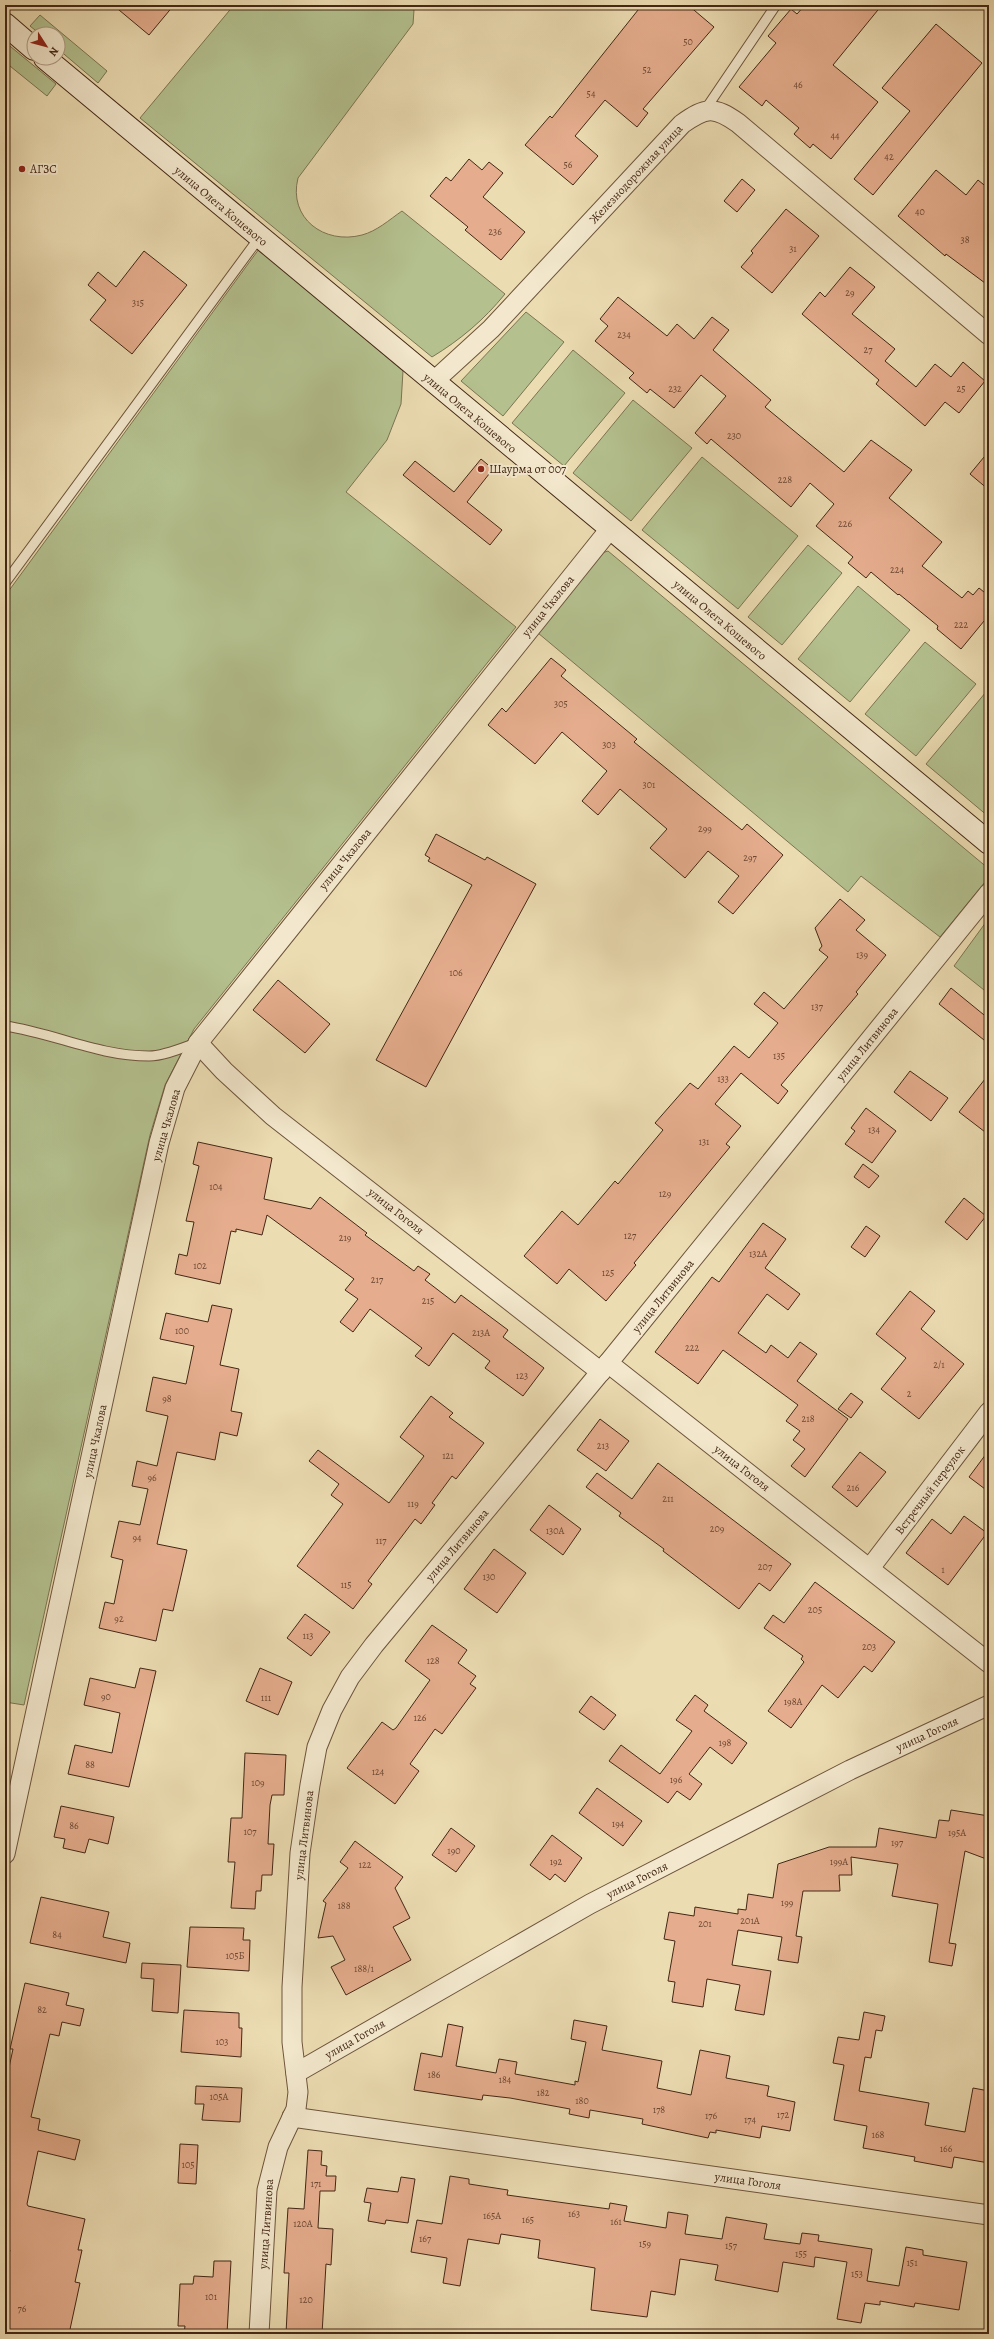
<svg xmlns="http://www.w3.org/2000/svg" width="994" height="2339" font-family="Alegreya,serif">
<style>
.green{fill:#b4c18f;stroke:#7c7452}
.building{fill:#e5ad8d;stroke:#432715}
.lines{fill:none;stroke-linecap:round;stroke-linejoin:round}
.service-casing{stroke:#6d543c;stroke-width:11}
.minor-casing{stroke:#6d543c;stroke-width:21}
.secondary-casing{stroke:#432715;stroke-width:24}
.service{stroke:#f3e8cd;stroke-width:9}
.minor{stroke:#f3e8cd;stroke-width:19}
.secondary{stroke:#f3e8cd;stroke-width:22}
.poi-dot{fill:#8f2418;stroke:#f3e8cd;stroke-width:1.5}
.labels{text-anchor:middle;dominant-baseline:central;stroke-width:4;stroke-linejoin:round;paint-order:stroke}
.number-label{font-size:10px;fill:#6c4833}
.poi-label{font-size:12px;fill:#432715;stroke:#f3e8cd;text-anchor:start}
.street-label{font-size:12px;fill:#432715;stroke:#f3e8cd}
</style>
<rect width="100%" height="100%" fill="#ecdcb2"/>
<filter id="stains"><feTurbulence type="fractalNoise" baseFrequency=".005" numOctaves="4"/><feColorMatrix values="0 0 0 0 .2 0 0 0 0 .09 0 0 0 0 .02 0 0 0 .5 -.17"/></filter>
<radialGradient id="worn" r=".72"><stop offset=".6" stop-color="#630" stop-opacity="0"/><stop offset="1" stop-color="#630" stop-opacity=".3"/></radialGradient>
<g class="green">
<path d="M 234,5 L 407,5 L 414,10 L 413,24 L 298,178 C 288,218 324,245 362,235 C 377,231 389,220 402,211 L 505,294 C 484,320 460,340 432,357 L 140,118 Z"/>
<polygon points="40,15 107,71 98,83 58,49 58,34 40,34 30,26"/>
<polygon points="5,42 56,84 47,96 5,62"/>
<polygon points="259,249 403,371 401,404 387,440 346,492 516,627 194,1029 165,1085 150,1135 24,1705 5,1702 5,596"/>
<polygon points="526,312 564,342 503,416 461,381"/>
<polygon points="573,350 625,393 564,466 512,423"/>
<polygon points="633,400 692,448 631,521 573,473"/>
<polygon points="702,457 798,536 738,609 642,530"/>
<polygon points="808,545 842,573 782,645 748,617"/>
<polygon points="608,551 989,869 989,877 940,937 861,876 848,892 538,633 602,553"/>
<polygon points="858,586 910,630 850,702 798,659"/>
<polygon points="925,642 976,684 916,756 865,714"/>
<polygon points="986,692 989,695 989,817 926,764"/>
<polygon points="989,918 989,994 954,966"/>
</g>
<g class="building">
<polygon points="113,5 174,5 149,35"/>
<polygon points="642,5 688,5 714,27 643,109 648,113 637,127 605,100 575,136 598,156 573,185 525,145 550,116 552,118"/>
<polygon points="805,5 882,5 833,65 878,102 831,159 813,144 810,148 794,134 799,128 766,100 762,106 739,87 776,43 768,36 791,9 797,14"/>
<polygon points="936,24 982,63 873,195 854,179 910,111 882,88"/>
<polygon points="469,159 482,170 489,162 503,173 483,197 525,232 501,260 465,230 468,227 430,196 446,177 451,181"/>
<polygon points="936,170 966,195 978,180 989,189 989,286 946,254 945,256 898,216"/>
<polygon points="742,179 755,190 737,212 724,201"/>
<polygon points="786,209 819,236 772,293 741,267 753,253 751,251"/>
<polygon points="144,251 187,285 132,354 90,320 106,300 88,285 98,272 116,287"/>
<polygon points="850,267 875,287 852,314 895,349 885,361 916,387 935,364 951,377 963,362 985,381 959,413 945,402 925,426 876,384 879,380 802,314 820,292 825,297"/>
<polygon points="618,297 667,336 677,324 694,339 712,317 729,330 713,350 771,400 765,407 844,472 871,440 912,470 889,498 942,542 922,566 962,598 968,591 973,595 979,588 989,596 989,615 961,649 937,629 938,626 899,594 898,595 871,572 866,578 848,563 853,557 816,526 834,504 810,483 791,507 711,439 707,444 695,433 726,396 701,375 674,408 650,389 647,393 629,378 634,373 595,341 608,326 600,319"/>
<polygon points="989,451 989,490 970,474"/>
<polygon points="481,459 493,469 467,502 502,530 490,545 403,475 415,461 454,492"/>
<polygon points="551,658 566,670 561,676 637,739 634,742 742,830 747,824 783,855 733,914 718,902 739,876 708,851 685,878 650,848 667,829 620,789 598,815 582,801 607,771 562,732 535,764 488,725 502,708 506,712"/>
<polygon points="436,834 485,860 487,857 536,884 426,1087 376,1060 472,885 428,861 430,858 425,855"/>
<polygon points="840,899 865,920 856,930 886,955 856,992 858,994 781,1085 788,1091 778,1104 741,1073 715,1104 741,1126 726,1144 730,1147 634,1263 636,1265 606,1301 569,1269 557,1284 524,1256 562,1211 578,1225 615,1181 618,1184 663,1130 655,1123 690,1083 698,1089 734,1046 749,1058 778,1023 754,1004 764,992 784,1009 828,957 819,950 822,946 815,928"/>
<polygon points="278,980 330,1024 305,1053 253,1010"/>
<polygon points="951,988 989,1019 989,1044 939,1004"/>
<polygon points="910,1071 948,1098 931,1121 894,1092"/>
<polygon points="989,1074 989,1135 959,1112"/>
<polygon points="866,1108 896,1131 872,1163 845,1144 855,1131 851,1128"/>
<polygon points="198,1142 272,1158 264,1199 311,1209 320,1197 367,1233 365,1235 414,1271 418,1266 430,1274 425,1280 455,1303 461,1295 508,1330 503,1337 544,1368 523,1396 485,1368 490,1361 453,1333 429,1366 415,1356 422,1348 370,1309 353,1332 340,1322 358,1299 345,1290 354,1279 267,1215 262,1235 236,1229 236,1232 231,1231 220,1284 175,1274 179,1254 187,1256 194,1222 186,1221 199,1166 193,1164"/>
<polygon points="863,1164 879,1176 869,1188 854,1177"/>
<polygon points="964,1198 986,1216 967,1240 945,1222"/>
<polygon points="763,1223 786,1239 765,1268 800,1294 788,1310 767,1294 738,1333 766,1353 771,1345 788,1358 800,1342 817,1354 797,1381 848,1419 805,1477 791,1466 805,1449 793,1440 800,1431 786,1421 798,1405 723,1350 698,1384 655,1352 712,1277 719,1282"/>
<polygon points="866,1226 880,1236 865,1257 851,1247"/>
<polygon points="910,1291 935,1311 921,1329 964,1364 919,1419 881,1389 906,1358 876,1334"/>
<polygon points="212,1305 232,1309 220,1365 239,1369 231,1411 242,1413 237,1436 220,1432 215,1460 177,1452 157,1544 187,1550 173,1611 163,1609 156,1641 99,1628 105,1602 114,1604 123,1560 111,1557 119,1521 140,1525 148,1489 132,1486 137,1461 157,1466 168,1416 146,1411 153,1377 186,1384 194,1346 160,1339 166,1313 208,1322"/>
<polygon points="851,1393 863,1402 851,1418 838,1409"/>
<polygon points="431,1396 453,1413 449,1417 484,1443 456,1479 452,1476 432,1503 435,1505 421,1524 415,1519 368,1581 372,1584 353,1609 297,1566 343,1504 331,1495 339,1484 309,1461 318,1450 389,1503 424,1456 400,1437"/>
<polygon points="600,1419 629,1441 606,1471 577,1450"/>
<polygon points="989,1450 989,1492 969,1477"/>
<polygon points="860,1452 886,1472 857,1507 832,1487"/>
<polygon points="658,1463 791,1564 770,1591 759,1583 739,1609 663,1551 664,1549 619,1516 621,1513 586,1487 597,1473 632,1499"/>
<polygon points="549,1505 581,1529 563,1555 530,1530"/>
<polygon points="964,1516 987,1533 948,1585 906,1553 932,1519 951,1534"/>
<polygon points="494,1549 526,1573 497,1613 464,1589"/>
<polygon points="815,1582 895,1642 872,1672 864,1666 838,1698 822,1685 791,1728 768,1711 804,1662 801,1659 803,1656 764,1628 773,1615 784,1623"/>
<polygon points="305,1614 330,1632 311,1656 287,1638"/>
<polygon points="432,1625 467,1650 458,1663 476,1676 470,1684 476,1688 442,1734 435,1729 410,1764 419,1771 395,1804 347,1768 382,1722 393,1730 396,1728 430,1680 405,1661"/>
<polygon points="140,1668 156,1671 129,1787 68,1774 75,1745 112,1753 120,1713 84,1705 90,1678 135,1688"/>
<polygon points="260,1668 292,1682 278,1715 246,1701"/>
<polygon points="695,1695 708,1705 704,1711 747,1743 732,1764 710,1747 689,1774 702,1784 690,1800 677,1791 668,1803 609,1761 621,1745 660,1774 692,1731 676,1720"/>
<polygon points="591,1696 616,1715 604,1730 579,1712"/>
<polygon points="245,1753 286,1755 284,1795 272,1795 270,1805 268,1844 274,1844 272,1875 262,1875 261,1891 256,1891 255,1909 231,1908 235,1862 228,1862 231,1818 242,1818"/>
<polygon points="597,1788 642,1821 623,1846 579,1813"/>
<polygon points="61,1806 114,1817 108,1844 89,1839 85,1853 63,1848 65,1839 54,1837"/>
<polygon points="951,1810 989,1816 989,1860 965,1851 949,1943 956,1944 952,1966 929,1962 938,1904 892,1896 898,1864 851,1857 852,1875 839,1875 840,1891 803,1891 796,1936 802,1937 798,1963 778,1960 782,1937 738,1930 732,1965 771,1971 764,2015 735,2010 740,1985 707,1979 703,2007 672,2002 675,1982 668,1981 675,1941 664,1939 669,1912 694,1916 695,1907 738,1914 738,1909 746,1910 748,1894 773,1898 778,1864 829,1847 876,1847 879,1828 936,1838 939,1820 949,1821"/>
<polygon points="451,1828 475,1846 456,1872 432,1855"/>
<polygon points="552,1835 582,1858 565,1882 555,1874 550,1880 530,1865"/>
<polygon points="355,1841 403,1877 395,1888 410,1918 393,1927 411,1960 346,1995 331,1967 345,1960 333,1936 318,1938 326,1903 323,1901 348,1868 340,1862"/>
<polygon points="41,1897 109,1912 103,1937 130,1943 126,1963 30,1943"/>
<polygon points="190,1927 244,1928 243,1940 250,1940 249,1971 187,1967"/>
<polygon points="142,1963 181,1965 178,2013 152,2011 154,1979 141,1978"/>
<polygon points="25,1983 69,1993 66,2005 84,2009 80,2026 62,2022 59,2036 50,2034 31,2117 40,2119 38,2130 80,2140 75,2160 38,2151 27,2204 28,2206 85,2219 78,2250 82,2250 75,2282 80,2283 69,2334 5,2334 5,2272 10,2250 5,2248 5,2086 13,2049 10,2049"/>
<polygon points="184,2010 239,2013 239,2028 242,2028 241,2057 181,2052"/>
<polygon points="864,2012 885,2016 882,2031 876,2030 871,2058 865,2057 859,2091 929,2103 925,2125 965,2132 973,2088 989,2091 989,2163 954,2157 952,2168 914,2161 915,2157 863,2148 867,2126 834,2120 844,2065 833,2063 838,2037 859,2040"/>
<polygon points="574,2020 607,2026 602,2050 662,2061 657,2088 691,2095 700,2050 730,2056 726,2078 769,2086 767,2096 795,2102 790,2131 762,2126 760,2138 716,2130 716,2133 710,2132 708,2138 642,2124 643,2119 590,2110 589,2118 569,2114 570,2109 510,2098 483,2095 482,2100 414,2090 421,2053 442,2057 448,2024 463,2027 456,2066 496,2073 499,2059 517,2062 515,2074 575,2085 575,2081 578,2082 586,2042 571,2039"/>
<polygon points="196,2086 242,2088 240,2122 202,2120 204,2104 195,2104"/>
<polygon points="180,2144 198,2145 196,2184 178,2183"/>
<polygon points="308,2150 322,2151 321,2165 327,2166 326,2176 336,2176 335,2191 320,2191 318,2228 333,2229 331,2265 326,2264 322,2334 286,2334 289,2273 284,2273 288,2208 304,2209"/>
<polygon points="450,2176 469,2179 469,2184 508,2190 507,2195 609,2209 610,2203 627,2206 624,2221 666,2228 668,2212 688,2215 685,2234 722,2239 726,2217 767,2224 764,2239 800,2244 802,2233 819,2235 818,2241 872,2249 867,2281 899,2286 906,2247 923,2250 923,2255 967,2262 959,2310 915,2303 914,2307 880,2301 880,2305 865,2303 861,2323 837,2319 847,2262 815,2257 814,2267 783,2262 778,2292 715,2280 718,2265 680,2259 675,2295 651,2291 647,2317 591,2310 595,2268 538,2258 540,2240 501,2234 499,2244 468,2239 460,2286 443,2283 447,2258 411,2252 417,2220 442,2224"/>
<polygon points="401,2177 415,2179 408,2223 386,2220 385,2224 368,2221 371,2203 364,2202 367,2188 398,2192"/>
<polygon points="214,2261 231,2261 227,2334 184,2334 185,2326 178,2326 180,2284 193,2284 194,2276 213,2277"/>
</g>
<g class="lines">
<defs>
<g id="service">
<polyline points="705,110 776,5"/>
<polyline points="5,583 259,238"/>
<path d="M 5,1026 C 54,1033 98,1056 149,1056 C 164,1056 182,1048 196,1043"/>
</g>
<g id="minor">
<path d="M 433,382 L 491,329 L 682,124 C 706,107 714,106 738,123 L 989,335"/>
<polyline points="198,1043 224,1071 273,1116 601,1372"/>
<polyline points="608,1363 989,1663"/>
<polyline points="870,1568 989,1412"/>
<polyline points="5,1854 159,1143 175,1088 198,1043 610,529"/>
<polyline points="296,2073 590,1904 850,1770 989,1705"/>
<polyline points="292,2117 989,2215"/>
<polyline points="259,2334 267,2190 278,2147 296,2109 298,2092 292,2042 292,1987 300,1853 310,1785 317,1747 332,1710 350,1677 374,1645 608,1363 989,893"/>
</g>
<g id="secondary">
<polyline points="5,24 34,49"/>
<polyline points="45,58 989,843"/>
</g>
</defs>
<use href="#service" class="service-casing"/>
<use href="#minor" class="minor-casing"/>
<use href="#secondary" class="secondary-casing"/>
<use href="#service" class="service"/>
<use href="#minor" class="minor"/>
<use href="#secondary" class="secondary"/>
</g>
<g class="poi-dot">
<circle cx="22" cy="169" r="4"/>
<circle cx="481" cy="469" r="4"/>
</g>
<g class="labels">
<g class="number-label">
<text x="688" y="41">50</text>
<text x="647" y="69">52</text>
<text x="798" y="84">46</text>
<text x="591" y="93">54</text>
<text x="835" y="135">44</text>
<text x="889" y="156">42</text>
<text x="568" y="164">56</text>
<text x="920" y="211">40</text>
<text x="495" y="231">236</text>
<text x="965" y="239">38</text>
<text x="793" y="248">31</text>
<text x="850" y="292">29</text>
<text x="138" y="302">315</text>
<text x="624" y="334">234</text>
<text x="868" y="349">27</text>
<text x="675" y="388">232</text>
<text x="961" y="388">25</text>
<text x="734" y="435">230</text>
<text x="785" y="479">228</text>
<text x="845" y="523">226</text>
<text x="897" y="569">224</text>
<text x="961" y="624">222</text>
<text x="561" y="703">305</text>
<text x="609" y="744">303</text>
<text x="649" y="784">301</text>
<text x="705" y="828">299</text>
<text x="750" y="857">297</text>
<text x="862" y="954">139</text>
<text x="456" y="972">106</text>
<text x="817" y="1006">137</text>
<text x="779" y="1055">135</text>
<text x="723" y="1078">133</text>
<text x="874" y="1129">134</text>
<text x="704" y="1141">131</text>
<text x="216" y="1186">104</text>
<text x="665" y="1193">129</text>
<text x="630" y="1235">127</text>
<text x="345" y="1237">219</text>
<text x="758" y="1253">132А</text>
<text x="200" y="1265">102</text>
<text x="608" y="1272">125</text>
<text x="377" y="1279">217</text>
<text x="428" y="1300">215</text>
<text x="182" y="1330">100</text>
<text x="481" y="1332">213А</text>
<text x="692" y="1347">222</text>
<text x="939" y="1364">2/1</text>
<text x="522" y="1375">123</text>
<text x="909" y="1393">2</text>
<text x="167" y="1398">98</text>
<text x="808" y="1418">218</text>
<text x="603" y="1445">213</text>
<text x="448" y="1455">121</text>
<text x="152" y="1477">96</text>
<text x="853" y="1487">216</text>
<text x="668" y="1498">211</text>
<text x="413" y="1503">119</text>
<text x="717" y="1528">209</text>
<text x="555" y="1530">130А</text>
<text x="137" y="1537">94</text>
<text x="381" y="1540">117</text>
<text x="765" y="1566">207</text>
<text x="943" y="1569">1</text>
<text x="489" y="1576">130</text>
<text x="346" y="1584">115</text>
<text x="815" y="1609">205</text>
<text x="119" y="1618">92</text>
<text x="308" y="1635">113</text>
<text x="869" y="1646">203</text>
<text x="433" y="1660">128</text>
<text x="106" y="1696">90</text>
<text x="266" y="1697">111</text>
<text x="793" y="1701">198А</text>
<text x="420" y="1717">126</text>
<text x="725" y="1742">198</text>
<text x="90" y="1764">88</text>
<text x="378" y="1771">124</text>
<text x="676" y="1779">196</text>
<text x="258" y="1782">109</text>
<text x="618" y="1823">194</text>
<text x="74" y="1825">86</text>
<text x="250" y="1831">107</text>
<text x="957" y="1832">195А</text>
<text x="897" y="1842">197</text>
<text x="454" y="1850">190</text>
<text x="556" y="1861">192</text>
<text x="839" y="1861">199А</text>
<text x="365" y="1864">122</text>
<text x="787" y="1902">199</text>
<text x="344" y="1905">188</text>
<text x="750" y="1920">201А</text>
<text x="705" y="1923">201</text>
<text x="57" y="1934">84</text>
<text x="235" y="1955">105Б</text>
<text x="364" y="1968">188/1</text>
<text x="42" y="2009">82</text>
<text x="222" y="2041">103</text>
<text x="434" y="2074">186</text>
<text x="505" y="2079">184</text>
<text x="543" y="2092">182</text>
<text x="219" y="2096">105А</text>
<text x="582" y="2100">180</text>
<text x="659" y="2109">178</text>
<text x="783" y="2114">172</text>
<text x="711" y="2115">176</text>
<text x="750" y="2119">174</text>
<text x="878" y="2134">168</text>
<text x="946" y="2148">166</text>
<text x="188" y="2164">105</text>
<text x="316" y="2183">171</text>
<text x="574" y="2213">163</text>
<text x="492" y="2215">165А</text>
<text x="528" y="2219">165</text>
<text x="616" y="2221">161</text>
<text x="303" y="2223">120А</text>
<text x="425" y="2238">167</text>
<text x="645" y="2243">159</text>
<text x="731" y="2245">157</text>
<text x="801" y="2253">155</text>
<text x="912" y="2262">151</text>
<text x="857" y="2273">153</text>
<text x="211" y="2296">101</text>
<text x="306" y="2299">120</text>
<text x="22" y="2308">76</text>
</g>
<g class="poi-label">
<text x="30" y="169">АГЗС</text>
<text x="489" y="469">Шаурма от 007</text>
</g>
<g class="street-label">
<text transform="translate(636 174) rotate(-47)">Железнодорожная улица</text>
<text transform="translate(221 206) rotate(40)">улица Олега Кошевого</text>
<text transform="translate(470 413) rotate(40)">улица Олега Кошевого</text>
<text transform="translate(548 606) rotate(-51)">улица Чкалова</text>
<text transform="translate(720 620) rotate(40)">улица Олега Кошевого</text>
<text transform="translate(345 859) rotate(-51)">улица Чкалова</text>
<text transform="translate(867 1044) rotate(-51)">улица Литвинова</text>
<text transform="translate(166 1125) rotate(-74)">улица Чкалова</text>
<text transform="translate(396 1211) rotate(38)">улица Гоголя</text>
<text transform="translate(663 1296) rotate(-51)">улица Литвинова</text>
<text transform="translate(95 1441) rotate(-78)">улица Чкалова</text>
<text transform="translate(742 1468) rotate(38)">улица Гоголя</text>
<text transform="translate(930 1490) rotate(-53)">Встречный переулок</text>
<text transform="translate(457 1545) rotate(-50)">улица Литвинова</text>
<text transform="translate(927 1734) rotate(-25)">улица Гоголя</text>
<text transform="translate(304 1835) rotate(-83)">улица Литвинова</text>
<text transform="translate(637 1880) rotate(-27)">улица Гоголя</text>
<text transform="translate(355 2039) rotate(-30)">улица Гоголя</text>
<text transform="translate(748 2181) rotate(8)">улица Гоголя</text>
<text transform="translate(266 2224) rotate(-86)">улица Литвинова</text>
</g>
</g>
<rect width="994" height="2339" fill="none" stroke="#ecdcb2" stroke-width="20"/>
<rect x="6" y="6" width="982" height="2327" fill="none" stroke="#432715" stroke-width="2"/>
<rect x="10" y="10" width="974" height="2319" fill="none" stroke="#432715"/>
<g transform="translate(46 46) rotate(126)"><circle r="19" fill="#f3e8cd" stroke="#ad9b83"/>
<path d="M0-3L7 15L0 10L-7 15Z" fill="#8f2418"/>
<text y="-6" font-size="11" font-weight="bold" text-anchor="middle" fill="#432715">N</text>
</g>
<rect width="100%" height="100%" filter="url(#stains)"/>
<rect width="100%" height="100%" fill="url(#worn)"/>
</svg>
